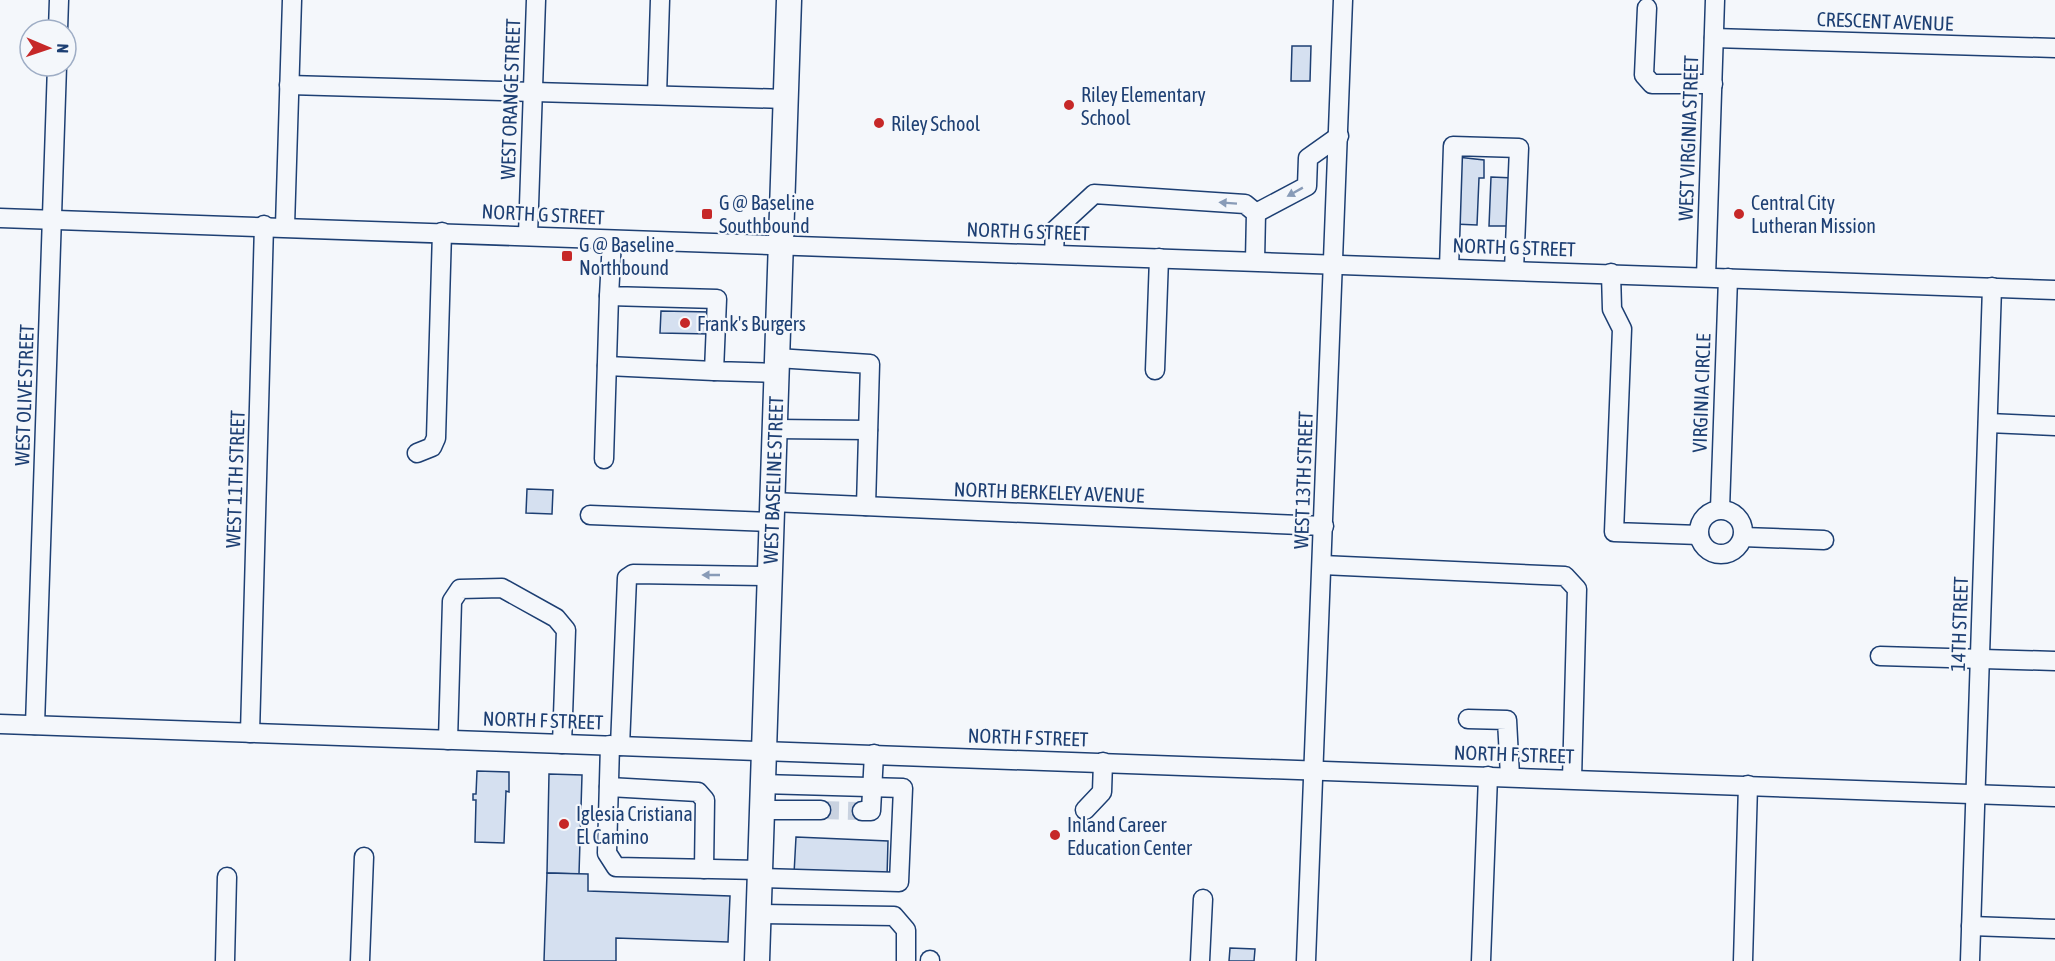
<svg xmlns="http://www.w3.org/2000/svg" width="2055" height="961" font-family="'Asap Condensed',sans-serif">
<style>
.building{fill:#d5e0f0;stroke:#1d3f73;stroke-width:1.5}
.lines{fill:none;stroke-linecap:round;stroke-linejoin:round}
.minor-tunnel{stroke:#c9d2e0;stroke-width:18;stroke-dasharray:18 9;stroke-linecap:butt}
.minor-casing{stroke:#1d3f73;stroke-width:21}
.major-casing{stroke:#1d3f73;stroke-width:27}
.minor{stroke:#f4f7fb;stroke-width:18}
.major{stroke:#f4f7fb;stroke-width:24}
.oneway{fill:#889bb7}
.poi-dot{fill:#c62828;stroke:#f4f7fb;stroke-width:2}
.labels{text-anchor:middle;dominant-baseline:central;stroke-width:4.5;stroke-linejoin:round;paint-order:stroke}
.street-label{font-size:20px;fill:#1d3f73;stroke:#f4f7fb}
.poi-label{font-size:20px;fill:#1d3f73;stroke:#f4f7fb;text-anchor:start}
</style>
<rect width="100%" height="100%" fill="#f4f7fb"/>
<g class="building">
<polygon points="1292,46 1311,46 1310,81 1291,81"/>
<polygon points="1457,157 1484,160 1484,178 1479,178 1477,225 1454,224"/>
<polygon points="1491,177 1514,178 1512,226 1489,226"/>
<polygon points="661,311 710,312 709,334 660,333"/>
<polygon points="527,489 553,490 552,514 526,513"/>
<polygon points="477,771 509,772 509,792 506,791 504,843 475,842 476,800 473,800 473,794 476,794"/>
<polygon points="549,774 582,775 579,874 547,873"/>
<polygon points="796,837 888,841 887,877 794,874"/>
<polygon points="547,873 588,874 588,891 730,896 728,942 616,938 616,961 544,961"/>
<polygon points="1230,948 1255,949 1254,961 1229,961"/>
</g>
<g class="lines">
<polyline class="minor-tunnel" points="821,810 862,811"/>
<defs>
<g id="minor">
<polyline points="1647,8 1644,75 1652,84 1713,84"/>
<polyline points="58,30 59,0"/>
<polyline points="1714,38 2055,48"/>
<polyline points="289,85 786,99"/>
<polyline points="657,95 660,0"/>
<polyline points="1256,213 1307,186 1308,158 1339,136"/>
<polyline points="0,218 2055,290"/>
<polyline points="285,226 292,0"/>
<polyline points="528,235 536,0"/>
<polyline points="612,240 609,296 717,299 714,371 776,373"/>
<polyline points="1054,254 1055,230 1094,194 1245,204 1256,213 1255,261"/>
<polyline points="1449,268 1453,146 1519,148 1514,270"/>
<polyline points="1611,273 1612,309 1622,329 1614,532 1699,535"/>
<polyline points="1706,277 1715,0"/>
<polyline points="777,358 870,364 866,506"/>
<polyline points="607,366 714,371"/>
<polyline points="1155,370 1159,258"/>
<polyline points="1988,423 2055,426"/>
<polyline points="776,429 868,430"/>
<polyline points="417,453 432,447 436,438 442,232"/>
<polyline points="604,459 609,296"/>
<polyline points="772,502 1324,526"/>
<polyline points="1720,509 1728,278"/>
<circle cx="1721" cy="532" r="22"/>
<polyline points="590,515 771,522"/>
<polyline points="1743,537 1824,540"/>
<polyline points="1322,565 1565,576 1577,589 1572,779"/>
<polyline points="1880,656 2055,661"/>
<polyline points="1468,719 1507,720 1510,776"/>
<polyline points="0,724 2055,797"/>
<polyline points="35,725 57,66"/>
<polyline points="250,733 264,225"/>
<polyline points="448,740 452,601 460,589 502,588 556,618 566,630 562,744"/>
<polyline points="610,745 607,853 616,867 760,870"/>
<polyline points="620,746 627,578 633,574 770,576"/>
<polyline points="609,787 698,792 705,800 704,869"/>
<polyline points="761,810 821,810"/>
<polyline points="1085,810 1102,792 1103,762"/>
<polyline points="862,811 871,811 874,754"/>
<polyline points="759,878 899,882 903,788 762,784"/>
<polyline points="758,914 894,916 906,930 906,961"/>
<polyline points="1971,926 2055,929"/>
<polyline points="225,961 227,877"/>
<polyline points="360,961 364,857"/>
<polyline points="930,961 930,960"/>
<polyline points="1200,961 1203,899"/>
<polyline points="1306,961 1343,0"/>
<polyline points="1481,961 1488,776"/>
<polyline points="1743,961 1748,785"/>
<polyline points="1970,961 1992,287"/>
</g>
<polyline id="major" points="757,961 789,0"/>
</defs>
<use href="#minor" class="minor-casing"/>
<use href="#major" class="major-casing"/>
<use href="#minor" class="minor"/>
<use href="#major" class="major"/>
</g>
<defs><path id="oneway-solid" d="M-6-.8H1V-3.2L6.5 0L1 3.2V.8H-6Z" transform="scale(1.5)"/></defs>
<g class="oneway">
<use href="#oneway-solid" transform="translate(1295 192) rotate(151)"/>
<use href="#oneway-solid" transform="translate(1228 203) rotate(-176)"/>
<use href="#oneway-solid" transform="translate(711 575) rotate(-180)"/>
</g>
<g class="poi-dot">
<circle cx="1069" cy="105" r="6"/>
<circle cx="879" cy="123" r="6"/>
<rect x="701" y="208" width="12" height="12" rx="3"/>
<circle cx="1739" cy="214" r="6"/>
<rect x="561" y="250" width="12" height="12" rx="3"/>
<circle cx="685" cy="323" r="6"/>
<circle cx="564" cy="824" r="6"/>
<circle cx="1055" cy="835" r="6"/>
</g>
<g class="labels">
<g class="street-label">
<text transform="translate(1885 21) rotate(2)">CRESCENT AVENUE</text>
<text transform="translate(510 99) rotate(-88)">WEST ORANGE STREET</text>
<text transform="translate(1688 138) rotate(-88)">WEST VIRGINIA STREET</text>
<text transform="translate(543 214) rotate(3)">NORTH G STREET</text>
<text transform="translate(1028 231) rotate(2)">NORTH G STREET</text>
<text transform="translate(1514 247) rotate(2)">NORTH G STREET</text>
<text transform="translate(1701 393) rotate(-88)">VIRGINIA CIRCLE</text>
<text transform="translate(24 395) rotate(-88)">WEST OLIVE STREET</text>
<text transform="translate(235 479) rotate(-88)">WEST 11TH STREET</text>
<text transform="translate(773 480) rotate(-88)">WEST BASELINE STREET</text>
<text transform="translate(1303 480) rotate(-88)">WEST 13TH STREET</text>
<text transform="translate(1049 492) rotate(2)">NORTH BERKELEY AVENUE</text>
<text transform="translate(1959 624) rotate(-88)">14TH STREET</text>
<text transform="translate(543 720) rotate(2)">NORTH F STREET</text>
<text transform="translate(1028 737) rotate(2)">NORTH F STREET</text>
<text transform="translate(1514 754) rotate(2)">NORTH F STREET</text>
</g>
<g class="poi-label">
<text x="1081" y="94">Riley Elementary<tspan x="1081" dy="23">School</tspan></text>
<text x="891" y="123">Riley School</text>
<text x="719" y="202">G @ Baseline<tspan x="719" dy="23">Southbound</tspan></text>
<text x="1751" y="202">Central City<tspan x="1751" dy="23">Lutheran Mission</tspan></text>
<text x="579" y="244">G @ Baseline<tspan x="579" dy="23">Northbound</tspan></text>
<text x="697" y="323">Frank's Burgers</text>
<text x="576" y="813">Iglesia Cristiana<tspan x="576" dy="23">El Camino</tspan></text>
<text x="1067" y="824">Inland Career<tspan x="1067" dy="23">Education Center</tspan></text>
</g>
</g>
<g transform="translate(48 48) rotate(92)"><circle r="28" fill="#f4f7fb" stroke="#9eadc5" stroke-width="1.5"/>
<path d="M0-4.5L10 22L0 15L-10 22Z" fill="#c62828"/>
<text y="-9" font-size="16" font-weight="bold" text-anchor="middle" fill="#1d3f73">N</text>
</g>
</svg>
